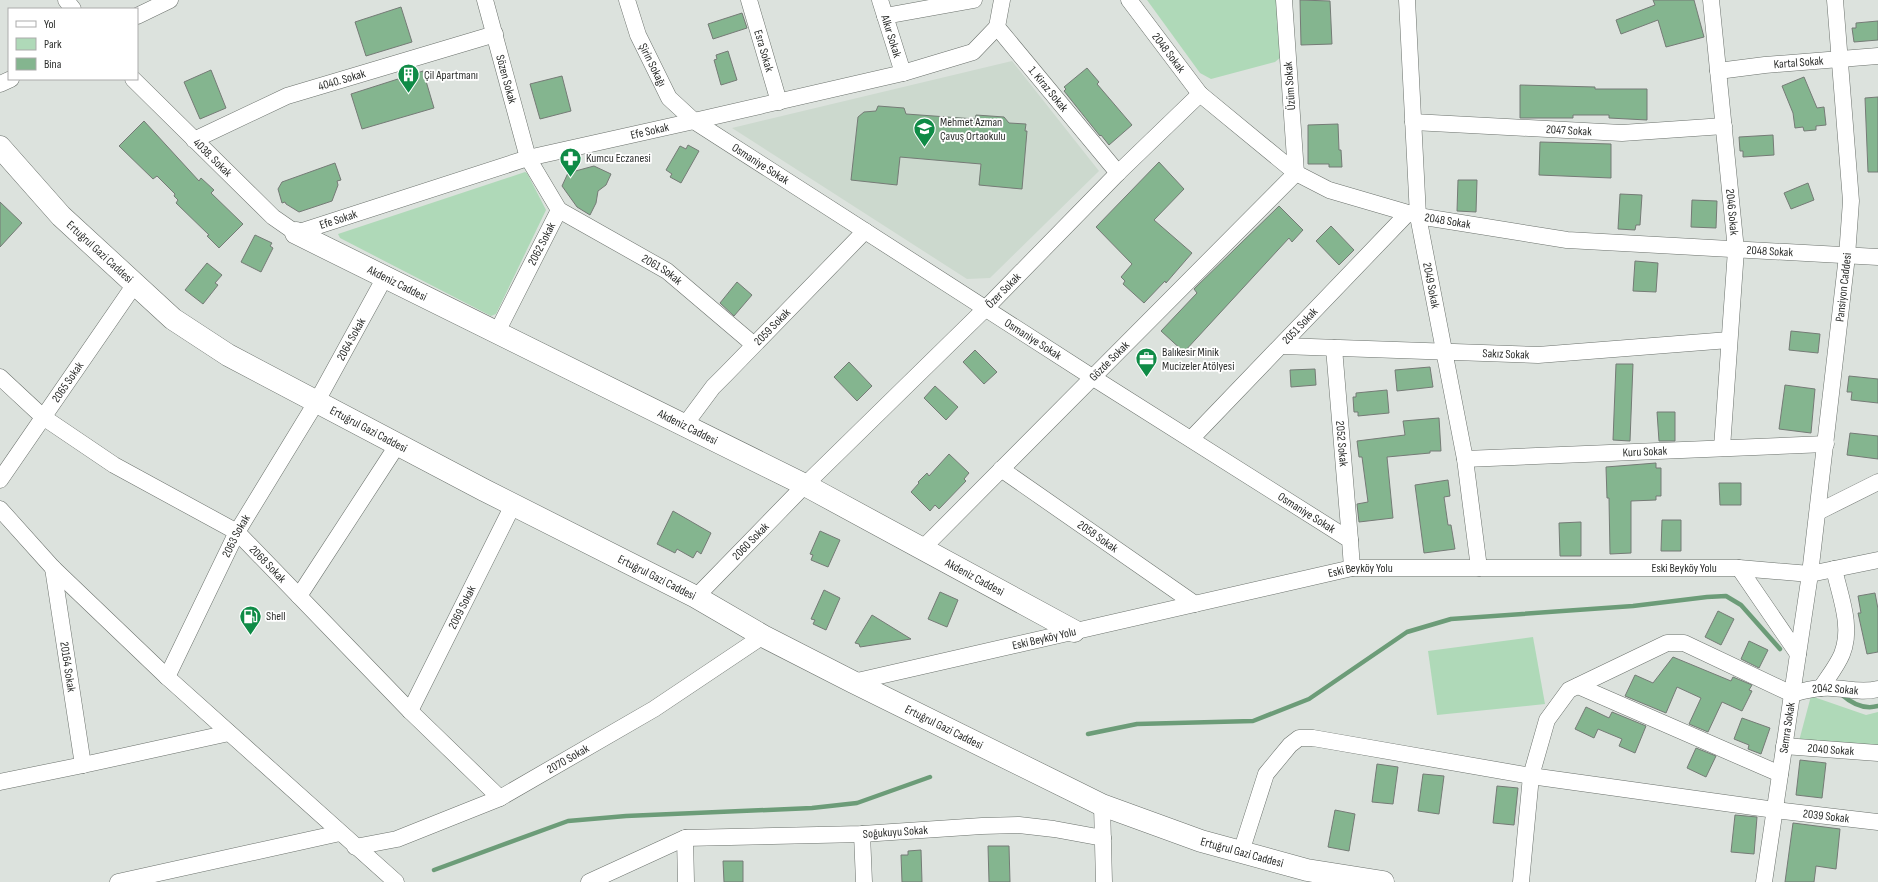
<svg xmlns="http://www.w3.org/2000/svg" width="1878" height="882" font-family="'Sofia Sans Condensed',sans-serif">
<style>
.built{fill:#ccd9ce}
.green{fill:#afd9b8}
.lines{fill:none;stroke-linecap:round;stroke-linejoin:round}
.stream{stroke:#6c9c78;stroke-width:4.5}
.building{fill:#84b58f;stroke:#757b76}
.minor-casing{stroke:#6b716c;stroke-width:17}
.secondary-casing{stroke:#6b716c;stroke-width:23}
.minor{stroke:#fff;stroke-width:16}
.secondary{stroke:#fff;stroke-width:22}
.labels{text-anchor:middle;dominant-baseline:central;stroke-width:3.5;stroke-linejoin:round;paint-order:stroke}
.street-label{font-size:12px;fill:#2c2e2c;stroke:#fff}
.poi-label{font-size:12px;fill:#2c2e2c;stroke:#fff;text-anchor:start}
</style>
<rect width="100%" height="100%" fill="#dce2dd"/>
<polygon class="built" points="1012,61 1099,171 990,278 967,279 732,128"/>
<g class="green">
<polygon points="1147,0 1278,0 1281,57 1275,62 1211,79 1200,73"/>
<polygon points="525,172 527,173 546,210 496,314 491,316 340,238 338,234"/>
<polygon points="1533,637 1545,704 1437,715 1428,651"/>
<polygon points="1811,696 1866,715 1878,712 1878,746 1799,741"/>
</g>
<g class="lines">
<g class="stream">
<path d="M 1841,694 C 1851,703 1864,710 1878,706"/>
<polyline points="1088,734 1137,724 1253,721 1309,699 1407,632 1451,619 1633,606 1707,597 1726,596 1741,605 1780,649"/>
<polyline points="434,870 568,821 626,816 812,808 857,803 930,777"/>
</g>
</g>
<g class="building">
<polygon points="1300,0 1330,1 1332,44 1301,45"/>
<polygon points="1653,0 1694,0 1704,37 1666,47 1658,20 1621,34 1616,20 1655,5"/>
<polygon points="401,7 412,42 366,56 355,22"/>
<polygon points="742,13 747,28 713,39 708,24"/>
<polygon points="1878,21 1878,40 1854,42 1852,28 1856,28 1856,23"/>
<polygon points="728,51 737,80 721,85 714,60 717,59 716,55"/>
<polygon points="1087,68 1099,82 1097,84 1132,125 1109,145 1101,135 1100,136 1064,91 1066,89 1064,87"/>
<polygon points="211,70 226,108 200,119 184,82"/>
<polygon points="423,71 434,108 362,129 351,94"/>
<polygon points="562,76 571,111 540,119 530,84"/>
<polygon points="1804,77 1817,108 1824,107 1826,125 1816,126 1816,130 1804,131 1803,127 1795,128 1793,113 1782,86"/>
<polygon points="1520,85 1595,87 1595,89 1647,89 1647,120 1609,118 1609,115 1573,115 1573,118 1520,118"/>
<polygon points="1878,97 1878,172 1868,172 1865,98"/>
<polygon points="878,106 904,108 906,114 975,119 976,115 1004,117 1009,123 1026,124 1025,131 1027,131 1022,189 979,185 981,164 900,157 897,185 851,180 858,117 864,112 876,111"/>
<polygon points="144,121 199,181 201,178 214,190 211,193 243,224 219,248 207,236 209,235 176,203 178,200 174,196 175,194 157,176 153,179 119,146"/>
<polygon points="1338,124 1339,150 1341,150 1342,167 1329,167 1329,164 1308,164 1308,125"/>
<polygon points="1773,135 1774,155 1743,157 1743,151 1740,151 1739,137"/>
<polygon points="1540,142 1611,144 1611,178 1539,175"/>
<polygon points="688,145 699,151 681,183 670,177 672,174 666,170 680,146 686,149"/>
<polygon points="1159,162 1184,189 1154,220 1192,253 1166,283 1165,281 1144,303 1123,284 1125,281 1121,277 1132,264 1096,227"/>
<polygon points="335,163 341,180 337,181 338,185 332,201 299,212 286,204 285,202 282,203 278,189 282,182"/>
<polygon points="594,166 611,174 606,185 598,191 596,203 590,215 577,207 562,186 568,173"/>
<polygon points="1458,180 1477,180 1476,212 1457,211"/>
<polygon points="1808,183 1814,200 1791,209 1784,193"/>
<polygon points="1620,194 1642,195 1640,225 1636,225 1635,230 1618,229"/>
<polygon points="1692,200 1717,201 1716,228 1691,227"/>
<polygon points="0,202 22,223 0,247"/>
<polygon points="1279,206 1303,230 1292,242 1289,238 1184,352 1161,331 1197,293 1194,289"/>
<polygon points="1331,226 1354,250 1339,265 1316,241"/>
<polygon points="255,235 272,243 270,246 273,248 261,272 241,262"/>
<polygon points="1635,261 1658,263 1656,292 1633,291"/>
<polygon points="207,263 222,275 215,283 218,285 203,304 185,290"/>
<polygon points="737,282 752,295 734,316 720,303"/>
<polygon points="1791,331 1820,334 1818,353 1789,350"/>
<polygon points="975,350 997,372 984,384 963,362"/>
<polygon points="849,362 872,386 857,401 834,377"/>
<polygon points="1616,364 1633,364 1630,441 1613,440"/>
<polygon points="1430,367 1433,387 1397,391 1395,370"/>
<polygon points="1315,369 1316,385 1291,387 1290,370"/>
<polygon points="1849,376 1878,379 1878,403 1851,400 1852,392 1847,392"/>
<polygon points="1785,385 1815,389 1811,433 1779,429"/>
<polygon points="935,386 958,407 946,420 924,398"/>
<polygon points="1387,390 1389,413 1358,416 1358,412 1354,412 1353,397 1356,397 1356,393"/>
<polygon points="1657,412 1675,412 1675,441 1659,441"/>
<polygon points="1439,418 1441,451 1430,451 1430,453 1387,457 1393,518 1359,522 1357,504 1368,502 1362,457 1359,457 1357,441 1405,435 1403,421"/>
<polygon points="1850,433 1878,436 1878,459 1847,455"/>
<polygon points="949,454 969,473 964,479 966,481 939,509 935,505 930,511 911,492 919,483 918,482 927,473 929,476"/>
<polygon points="1656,463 1656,468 1661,468 1661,496 1656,496 1656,500 1631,501 1631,553 1610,554 1609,498 1607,498 1606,467"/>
<polygon points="1448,480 1450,496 1444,497 1448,525 1451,525 1455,549 1424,553 1415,485"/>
<polygon points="1719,483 1741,483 1741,505 1720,505"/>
<polygon points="673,511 711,533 701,554 697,551 693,558 677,549 675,553 657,544"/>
<polygon points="1662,520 1681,520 1681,551 1661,551"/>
<polygon points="1581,522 1581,556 1560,556 1559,523"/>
<polygon points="820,531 840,540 828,567 811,560 813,555 810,554"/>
<polygon points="824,590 840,598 826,630 813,624 815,620 811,619"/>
<polygon points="940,592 958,600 947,627 928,619"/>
<polygon points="1875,593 1878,609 1878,652 1867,654 1858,613 1861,613 1858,596"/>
<polygon points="1718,611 1734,619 1721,645 1705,637"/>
<polygon points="872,615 911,639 860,647 859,644 855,643"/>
<polygon points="1749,641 1768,650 1759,668 1741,659"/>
<polygon points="1673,657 1731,681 1733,677 1752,685 1749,690 1752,691 1742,711 1722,702 1708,732 1689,724 1701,698 1677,687 1666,713 1625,696 1635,675 1653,683"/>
<polygon points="1586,707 1609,718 1612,712 1646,726 1635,753 1619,746 1622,739 1598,729 1594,738 1575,729"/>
<polygon points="1742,718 1770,728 1761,754 1748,749 1749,745 1734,739"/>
<polygon points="1696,748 1716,756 1706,777 1687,768"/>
<polygon points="1800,760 1826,763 1822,798 1796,795"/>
<polygon points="1377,764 1398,767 1393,804 1372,802"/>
<polygon points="1423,774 1444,776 1439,814 1418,811"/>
<polygon points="1497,786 1518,788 1514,825 1493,823"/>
<polygon points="1335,810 1355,814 1349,851 1328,847"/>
<polygon points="1735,815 1757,817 1754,854 1731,852"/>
<polygon points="1793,823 1840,829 1836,869 1816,866 1814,882 1785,882"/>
<polygon points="988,846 1009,846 1010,882 989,882"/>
<polygon points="921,850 922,882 902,882 901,855 908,855 908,851"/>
<polygon points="723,861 743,861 743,882 724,882"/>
</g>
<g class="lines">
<defs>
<g id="minor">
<polyline points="66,0 73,9"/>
<path id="s1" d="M 485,0 L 528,158 L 559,210 L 497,332"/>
<path id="s2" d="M 627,0 L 638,35 L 669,98 L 694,121 L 1092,377 L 1350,540 L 1352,568"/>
<path id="s3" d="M 749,0 L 779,102"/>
<path id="s4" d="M 880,0 L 903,73"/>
<path id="s5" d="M 1002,0 L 997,27 L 1118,173"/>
<path id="s6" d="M 1129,0 L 1200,94 L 1296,173 L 1329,190 L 1418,216 L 1567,240 L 1878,257"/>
<path id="s7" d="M 1407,0 L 1418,216 L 1465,459 L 1479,568"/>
<path id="s8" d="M 1711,0 L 1736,250 L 1722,448"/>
<polyline points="137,16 170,0"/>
<polyline points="885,16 974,0"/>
<path id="s9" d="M 1718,71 L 1765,65 L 1878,56"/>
<path id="s10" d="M 133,79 L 273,217 L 296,233 L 528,158 L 694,121 L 903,73 L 973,52 L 997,27"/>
<polyline points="0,84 11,79"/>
<path id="s11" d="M 1413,122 L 1622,133 L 1724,126"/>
<path id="s12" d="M 194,140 L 287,96 L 495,34"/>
<path id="s13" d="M 559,210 L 667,271 L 753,344"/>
<path id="s14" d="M 1282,346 L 1538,355 L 1729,340"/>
<path id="s15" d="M 1334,348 L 1350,540"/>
<path id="s16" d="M 0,377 L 43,417 L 114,465 L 237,532 L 410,711 L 500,798"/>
<path id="s17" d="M 684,426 L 713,387 L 726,374 L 865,231"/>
<path id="s18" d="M 1191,439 L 1408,213"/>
<path id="s19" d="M 1465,459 L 1826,444"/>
<path id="s20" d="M 1001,469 L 1195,604"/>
<path id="s21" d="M 0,480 L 135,284"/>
<polyline points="0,509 53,568 167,677 396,882"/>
<polyline points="1818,512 1878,482"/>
<path id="s22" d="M 923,548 L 1296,173 L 1284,0"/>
<path id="s23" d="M 53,568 L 83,765"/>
<polyline points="1739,568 1798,654"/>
<polyline points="299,596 398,444"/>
<path id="s24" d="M 696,597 L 805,485 L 986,308 L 1118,173 L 1200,94"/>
<path id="s25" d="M 167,677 L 237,532 L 317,401 L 385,277"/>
<path id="s26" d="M 853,682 L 1352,568 L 1739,568 L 1810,574 L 1878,560"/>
<polyline points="1578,686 1780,774"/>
<path d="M 1821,688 C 1828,677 1837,666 1842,654 C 1853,627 1840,596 1834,569"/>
<path id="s27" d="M 410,711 L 513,505"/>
<path id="s28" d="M 1784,746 L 1878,753"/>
<polyline points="0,782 83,765 229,733"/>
<polyline points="1102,805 1104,882"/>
<polyline points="862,834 864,882"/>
<polyline points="685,838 686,882"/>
<path id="s29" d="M 355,847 L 397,839 L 500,798 L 654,709 L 763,636"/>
<path id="s30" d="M 1241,852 L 1266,774 L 1290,745 L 1299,738 L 1313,738 L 1531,776 L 1775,810 L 1878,822"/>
<polyline points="118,882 340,833"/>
<path id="s31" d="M 589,882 L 685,838 L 862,834 L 982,826 L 1019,825 L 1054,829 L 1103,838"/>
<path id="s32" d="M 1521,882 L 1531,776 L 1547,720 L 1569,690 L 1667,643 L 1684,643 L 1792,694 C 1806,690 1818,687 1832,688 C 1848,689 1863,693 1878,689"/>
<path id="s33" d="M 1764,882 L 1810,574 L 1847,256 L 1851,201 L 1835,0"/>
</g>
<g id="secondary">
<path id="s34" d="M 0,147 L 61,216 L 173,319 L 228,355 L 484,490 L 696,597 L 763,636 L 853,682 L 1102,805 L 1201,841 L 1307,870 L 1383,882"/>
<path id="s35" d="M 296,233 L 805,485 L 1074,631"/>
</g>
</defs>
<use href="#minor" class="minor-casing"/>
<use href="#secondary" class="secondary-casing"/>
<use href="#minor" class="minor"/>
<use href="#secondary" class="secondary"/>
</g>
<defs>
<symbol id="building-pin" viewBox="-11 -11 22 30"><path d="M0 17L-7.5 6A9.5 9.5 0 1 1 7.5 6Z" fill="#0f8b46" stroke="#fff"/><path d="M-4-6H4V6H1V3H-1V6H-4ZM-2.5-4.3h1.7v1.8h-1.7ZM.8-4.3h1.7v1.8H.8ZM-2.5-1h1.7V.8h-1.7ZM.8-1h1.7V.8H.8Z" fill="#fff"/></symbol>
<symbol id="school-pin" viewBox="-11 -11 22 30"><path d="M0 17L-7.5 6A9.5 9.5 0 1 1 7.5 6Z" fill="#0f8b46" stroke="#fff"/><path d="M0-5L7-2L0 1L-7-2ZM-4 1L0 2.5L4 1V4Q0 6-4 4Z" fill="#fff"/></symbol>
<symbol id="pharmacy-pin" viewBox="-11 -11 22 30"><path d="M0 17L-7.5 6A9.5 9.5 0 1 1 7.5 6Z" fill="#0f8b46" stroke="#fff"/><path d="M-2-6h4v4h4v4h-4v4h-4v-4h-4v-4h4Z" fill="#fff"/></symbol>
<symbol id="office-pin" viewBox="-11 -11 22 30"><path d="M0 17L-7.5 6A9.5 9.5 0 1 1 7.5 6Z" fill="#0f8b46" stroke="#fff"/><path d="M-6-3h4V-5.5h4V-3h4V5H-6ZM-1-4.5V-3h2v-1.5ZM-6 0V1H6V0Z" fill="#fff"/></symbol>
<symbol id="fuel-pin" viewBox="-11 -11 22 30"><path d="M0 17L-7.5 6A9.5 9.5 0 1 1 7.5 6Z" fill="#0f8b46" stroke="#fff"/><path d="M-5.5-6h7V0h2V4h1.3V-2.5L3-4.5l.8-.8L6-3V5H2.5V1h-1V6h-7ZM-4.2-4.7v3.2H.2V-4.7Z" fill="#fff"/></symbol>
</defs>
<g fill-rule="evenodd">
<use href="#building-pin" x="396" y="62" width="25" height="34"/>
<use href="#school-pin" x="912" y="116" width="25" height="34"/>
<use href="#pharmacy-pin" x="558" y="146" width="25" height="34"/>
<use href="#office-pin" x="1134" y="346" width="25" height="34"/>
<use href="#fuel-pin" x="238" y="604" width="25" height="34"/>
</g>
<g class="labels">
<g class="street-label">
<text stroke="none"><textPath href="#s4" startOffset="38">Alkır Sokak</textPath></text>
<text stroke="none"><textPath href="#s3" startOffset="53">Esra Sokak</textPath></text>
<text stroke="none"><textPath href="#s6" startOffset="66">2048 Sokak</textPath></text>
<text stroke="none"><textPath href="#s9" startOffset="81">Kartal Sokak</textPath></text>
<text stroke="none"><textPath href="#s2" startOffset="70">Şirin Sokağı</textPath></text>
<text stroke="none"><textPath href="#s1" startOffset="82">Sözen Sokak</textPath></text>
<text stroke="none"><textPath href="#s12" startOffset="160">4040. Sokak</textPath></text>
<text transform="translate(1290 86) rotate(-94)">Üzüm Sokak</text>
<text stroke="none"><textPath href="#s5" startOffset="108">1. Kiraz Sokak</textPath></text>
<text stroke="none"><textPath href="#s11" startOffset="156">2047 Sokak</textPath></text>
<text stroke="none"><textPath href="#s10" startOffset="593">Efe Sokak</textPath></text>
<text stroke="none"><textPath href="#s10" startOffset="112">4038. Sokak</textPath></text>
<text stroke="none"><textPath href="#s2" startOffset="220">Osmaniye Sokak</textPath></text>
<text stroke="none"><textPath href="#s8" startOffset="213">2046 Sokak</textPath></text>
<text stroke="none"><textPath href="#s10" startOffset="269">Efe Sokak</textPath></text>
<text stroke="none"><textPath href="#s6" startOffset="402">2048 Sokak</textPath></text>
<text transform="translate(542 244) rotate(-63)">2062 Sokak</text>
<text stroke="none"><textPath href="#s34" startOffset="145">Ertuğrul Gazi Caddesi</textPath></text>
<text stroke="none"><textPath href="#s6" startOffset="726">2048 Sokak</textPath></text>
<text stroke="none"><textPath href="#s13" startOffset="119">2061 Sokak</textPath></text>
<text stroke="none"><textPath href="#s35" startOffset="113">Akdeniz Caddesi</textPath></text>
<text stroke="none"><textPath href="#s7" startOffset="287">2049 Sokak</textPath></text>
<text stroke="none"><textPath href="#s33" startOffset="600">Pansiyon Caddesi</textPath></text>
<text stroke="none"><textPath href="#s24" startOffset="434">Özer Sokak</textPath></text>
<text stroke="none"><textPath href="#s17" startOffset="133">2059 Sokak</textPath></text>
<text stroke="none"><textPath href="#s18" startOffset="157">2051 Sokak</textPath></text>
<text stroke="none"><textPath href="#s25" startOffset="385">2064 Sokak</textPath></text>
<text stroke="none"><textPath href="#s2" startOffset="544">Osmaniye Sokak</textPath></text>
<text stroke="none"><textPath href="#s14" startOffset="224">Sakız Sokak</textPath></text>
<text stroke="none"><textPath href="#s22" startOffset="264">Gözde Sokak</textPath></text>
<text stroke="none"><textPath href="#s21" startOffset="119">2065 Sokak</textPath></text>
<text stroke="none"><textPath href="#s35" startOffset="437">Akdeniz Caddesi</textPath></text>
<text stroke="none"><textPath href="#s34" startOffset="469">Ertuğrul Gazi Caddesi</textPath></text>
<text stroke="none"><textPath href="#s15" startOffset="96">2052 Sokak</textPath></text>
<text stroke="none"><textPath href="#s19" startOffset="180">Kuru Sokak</textPath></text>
<text stroke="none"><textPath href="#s2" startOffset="868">Osmaniye Sokak</textPath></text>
<text stroke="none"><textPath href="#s25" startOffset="157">2063 Sokak</textPath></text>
<text stroke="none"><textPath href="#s20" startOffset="118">2058 Sokak</textPath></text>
<text stroke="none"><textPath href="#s24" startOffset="78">2060 Sokak</textPath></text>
<text stroke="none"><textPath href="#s16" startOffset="329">2068 Sokak</textPath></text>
<text stroke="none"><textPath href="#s26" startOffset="844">Eski Beyköy Yolu</textPath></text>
<text stroke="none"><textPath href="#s26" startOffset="520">Eski Beyköy Yolu</textPath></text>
<text stroke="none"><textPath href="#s35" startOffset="761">Akdeniz Caddesi</textPath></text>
<text stroke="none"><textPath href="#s34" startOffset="793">Ertuğrul Gazi Caddesi</textPath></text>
<text stroke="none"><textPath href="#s27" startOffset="116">2069 Sokak</textPath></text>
<text stroke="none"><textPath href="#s26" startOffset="196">Eski Beyköy Yolu</textPath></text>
<text stroke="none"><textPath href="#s23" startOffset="100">20164 Sokak</textPath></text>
<text stroke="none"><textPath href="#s32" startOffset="491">2042 Sokak</textPath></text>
<text stroke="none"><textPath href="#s34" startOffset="1117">Ertuğrul Gazi Caddesi</textPath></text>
<text stroke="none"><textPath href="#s33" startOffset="156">Semra Sokak</textPath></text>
<text stroke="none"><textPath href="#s28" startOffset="47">2040 Sokak</textPath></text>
<text stroke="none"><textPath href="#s29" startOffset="232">2070 Sokak</textPath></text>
<text stroke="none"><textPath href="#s30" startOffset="664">2039 Sokak</textPath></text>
<text stroke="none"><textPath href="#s31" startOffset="316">Soğukuyu Sokak</textPath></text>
<text stroke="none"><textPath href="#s34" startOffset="1441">Ertuğrul Gazi Caddesi</textPath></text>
</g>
<g class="poi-label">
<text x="424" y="75">Çil Apartmanı</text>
<text x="940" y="122">Mehmet Azman<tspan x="940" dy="14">Çavuş Ortaokulu</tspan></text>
<text x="586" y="158">Kumcu Eczanesi</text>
<text x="1162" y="352">Balıkesir Minik<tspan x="1162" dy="14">Mucizeler Atölyesi</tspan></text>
<text x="266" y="616">Shell</text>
</g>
</g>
<rect x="8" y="8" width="130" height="72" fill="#ffffff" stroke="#ababab"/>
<rect x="16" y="21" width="20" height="6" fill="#ffffff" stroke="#ababab"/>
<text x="44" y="28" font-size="12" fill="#2c2e2c">Yol</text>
<rect x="16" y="38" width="20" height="12" fill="#afd9b8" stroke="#ababab"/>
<text x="44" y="48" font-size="12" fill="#2c2e2c">Park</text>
<rect x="16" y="58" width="20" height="12" fill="#84b58f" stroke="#ababab"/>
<text x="44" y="68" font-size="12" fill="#2c2e2c">Bina</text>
</svg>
